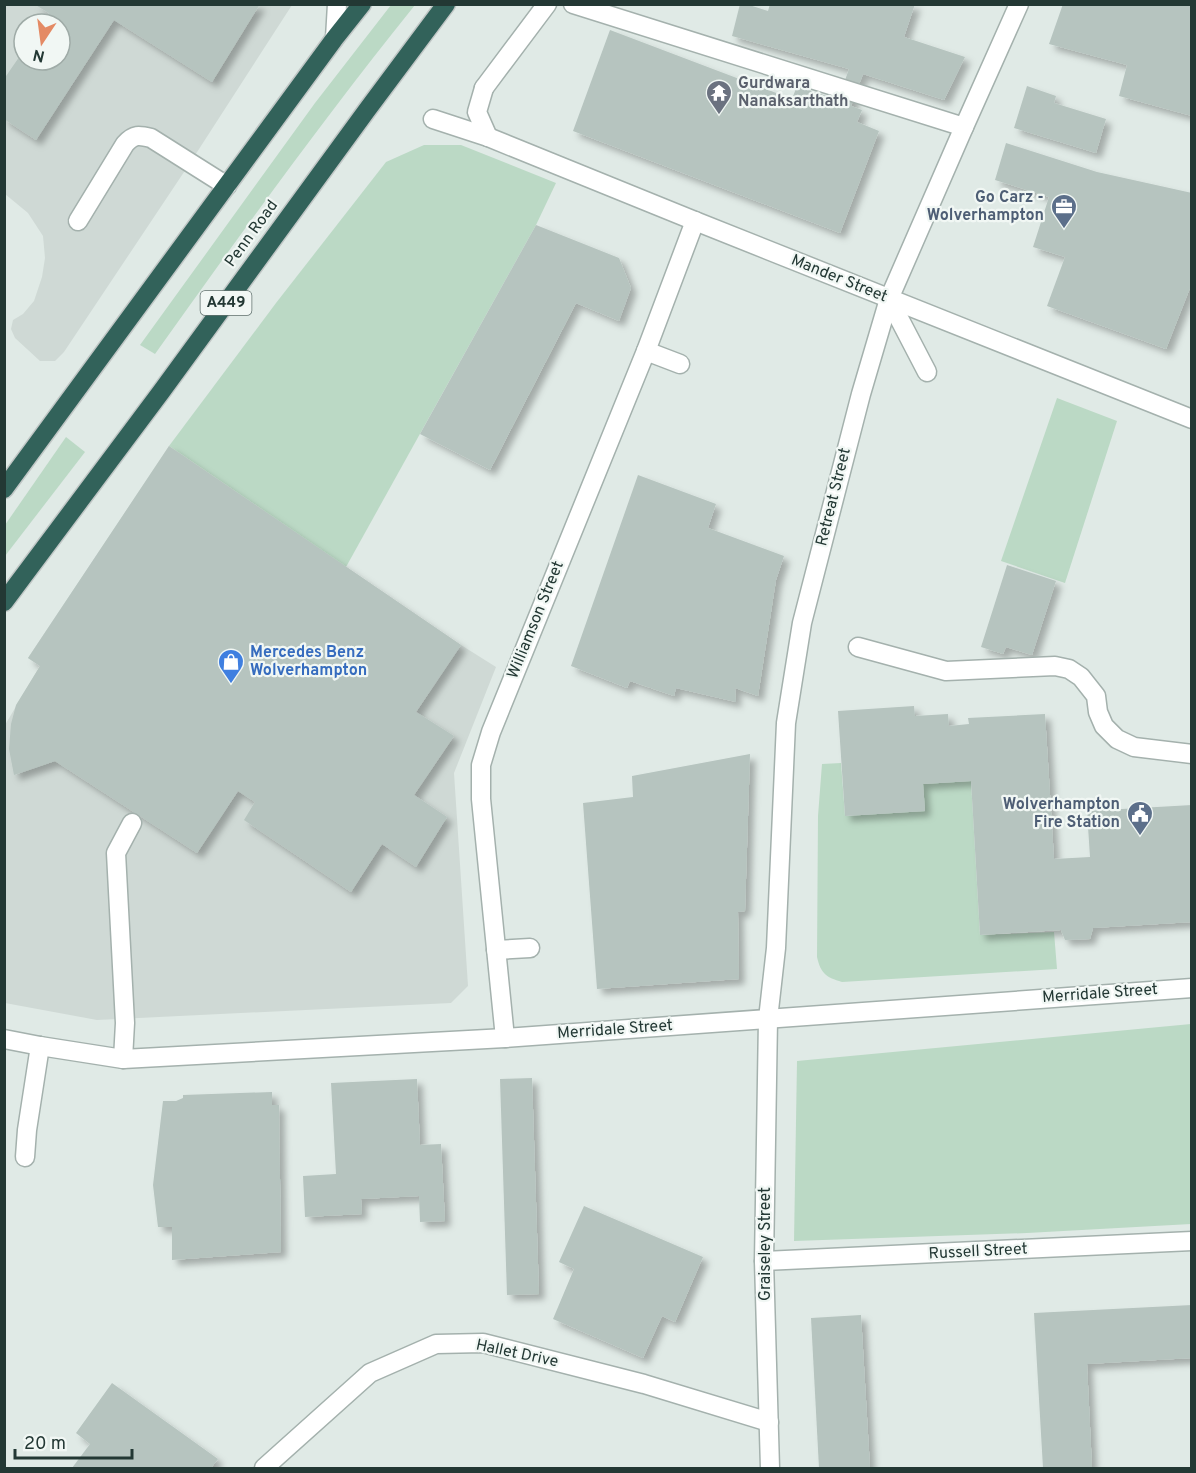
<svg xmlns="http://www.w3.org/2000/svg" width="1196" height="1473" font-family="Overpass,sans-serif">
<style>
.built{fill:#cfd9d5;fill-rule:evenodd}
.green{fill:#bbd9c5}
.building{fill:#b6c4bf;filter:url(#shadow)}
.lines{fill:none;stroke-linecap:round;stroke-linejoin:round}
.lane-casing{stroke:#a4b1ad;stroke-width:21}
.street-casing{stroke:#a4b1ad;stroke-width:21}
.highway-casing{stroke:#c1c7c6;stroke-width:21}
.lane{stroke:#fff;stroke-width:18}
.street{stroke:#fff;stroke-width:18}
.highway{stroke:#32625a;stroke-width:18}
.labels{text-anchor:middle;dominant-baseline:central;stroke-width:4.5;stroke-linejoin:round;paint-order:stroke}
.shield{fill:#f1f7f4;stroke:#61716e;stroke-width:1.5}
.shield-label{font-size:15px;font-weight:bold;fill:#233834}
.worship-label{font-size:16px;font-weight:bold;fill:#5b616d;stroke:#f1f7f4;text-anchor:start}
.service-label{font-size:16px;font-weight:bold;fill:#4e5e75;stroke:#f1f7f4;text-anchor:end}
.street-label{font-size:16px;fill:#233834;stroke:#f1f7f4}
.shop-label{font-size:16px;font-weight:bold;fill:#366cbe;stroke:#f1f7f4;text-anchor:start}
</style>
<defs>
<filter id="shadow"><feDropShadow dx="5.5" dy="5.5" stdDeviation="3" flood-color="#0004"/></filter>
</defs>
<rect width="100%" height="100%" fill="#e0eae6"/>
<g class="built">
<path d="M 4,5 L 292,5 L 190,163 L 64,352 L 55,361 L 40,361 L 15,338 L 11,329 L 13,320 L 23,314 L 34,301 L 42,277 L 45,258 L 43,236 L 28,213 L 5,194 ZM 24,24 L 60,24 L 60,60 L 24,60 Z"/>
<polygon points="169,446 461,645 496,667 454,773 468,986 451,1003 97,1020 5,1003 5,725 40,666 28,658"/>
</g>
<g class="green">
<path d="M 391,5 L 415,5 C 324,118 239,236 155,354 L 140,345 L 315,103 Z"/>
<polygon points="424,145 461,145 556,183 536,225 346,567 169,446 276,303 386,162"/>
<polygon points="1057,398 1117,421 1065,583 1001,561"/>
<polygon points="66,437 85,452 5,556 5,525"/>
<path d="M 841,763 L 845,816 L 925,811 L 923,784 L 971,781 L 980,935 L 1054,932 L 1057,969 L 842,982 C 826,977 821,974 817,957 L 818,816 L 822,764 Z"/>
<polygon points="1191,1024 1191,1224 1027,1233 794,1241 797,1061"/>
</g>
<g class="building">
<polygon points="34,4 260,4 212,82 114,20 36,140 4,119 4,79 24,50 24,60 60,60 60,24 42,24 49,13"/>
<polygon points="740,4 746,4 768,11 770,4 915,4 904,37 965,57 944,100 863,74 851,106 862,110 857,122 879,131 840,233 573,131 610,30 792,99 797,86 838,100 849,69 732,36"/>
<polygon points="1063,4 1192,4 1192,116 1119,96 1127,65 1049,44"/>
<polygon points="1027,86 1056,96 1054,103 1106,119 1096,153 1014,128"/>
<polygon points="1006,143 1097,172 1192,193 1192,283 1166,349 1047,306 1065,257 1033,247 1049,197 995,180"/>
<polygon points="536,225 619,258 631,288 619,321 576,303 490,470 420,434"/>
<polygon points="169,446 461,645 416,712 454,736 414,795 447,817 416,867 382,844 351,892 244,820 255,802 238,791 197,853 55,761 14,775 9,749 11,724 16,705 40,666 28,658"/>
<polygon points="638,475 716,504 708,528 784,556 776,580 758,696 735,688 736,702 676,688 674,696 630,681 627,688 571,666"/>
<polygon points="1007,565 1056,581 1032,655 1006,647 1003,654 981,647"/>
<polygon points="914,706 915,716 948,714 949,726 969,724 968,718 1045,714 1054,859 1090,857 1087,811 1192,805 1192,922 1093,928 1090,939 1065,940 1061,930 980,935 971,781 923,784 925,811 845,816 838,711"/>
<polygon points="750,754 745,911 738,912 739,979 597,989 583,803 633,797 632,776"/>
<polygon points="532,1078 539,1294 507,1295 500,1079"/>
<polygon points="417,1079 420,1145 441,1144 445,1221 420,1222 419,1196 361,1199 362,1214 305,1217 303,1176 336,1174 331,1083"/>
<polygon points="272,1092 272,1105 279,1105 281,1252 172,1260 172,1227 158,1227 153,1185 163,1101 176,1101 183,1098 183,1095"/>
<polygon points="584,1206 703,1257 675,1322 662,1316 643,1358 553,1319 574,1269 559,1262"/>
<polygon points="1192,1305 1192,1358 1087,1364 1092,1468 1043,1468 1034,1313"/>
<polygon points="861,1315 870,1468 819,1468 811,1318"/>
<polygon points="112,1383 218,1459 211,1468 72,1468 90,1444 76,1433"/>
</g>
<g class="lines">
<defs>
<g id="lane">
<polyline points="573,4 964,127"/>
<polyline points="484,88 547,4"/>
<path d="M 78,221 L 125,144 C 134,134 139,135 151,138 L 227,186"/>
<polyline points="889,299 927,372"/>
<polyline points="646,351 680,364"/>
<polyline points="858,647 946,671 1055,666 1069,669 1081,677 1096,696 1098,712 1104,726 1117,739 1134,747 1192,754"/>
<polyline points="496,950 530,948"/>
<polyline points="123,1059 125,1023 116,853 132,823"/>
</g>
<g id="street">
<polyline points="335,38 337,4"/>
<polyline points="484,88 477,112 488,137"/>
<polyline points="433,119 488,137 695,221 1192,419"/>
<polyline points="505,1038 481,799 481,765 491,732 646,351 695,221"/>
<polyline points="4,1039 40,1046 123,1059 505,1038 1192,988"/>
<polyline points="25,1157 27,1130 40,1046"/>
<polyline points="764,1261 1192,1241"/>
<polyline points="264,1468 370,1373 436,1344 483,1343 644,1384 769,1422"/>
<polyline points="770,1468 764,1261 768,1019 776,948 786,723 802,623 861,394 889,299 964,127 1019,4"/>
</g>
<g id="highway">
<polyline points="4,489 335,38 362,4"/>
<polyline points="4,602 161,392 367,110 446,4"/>
</g>
</defs>
<use href="#lane" class="lane-casing"/>
<use href="#street" class="street-casing"/>
<use href="#highway" class="highway-casing"/>
<use href="#lane" class="lane"/>
<use href="#street" class="street"/>
<use href="#highway" class="highway"/>
</g>
<defs>
<symbol id="temple-pin" viewBox="-11 -11 22 30"><path d="M0 17L-7.5 6A9.5 9.5 0 1 1 7.5 6Z" fill="#6b7280" stroke="#f1f7f4"/><path d="M0-6L5-2H3V0L6.5 2.5H4V6H1.5V3h-3V6H-4V2.5H-6.5L-3 0V-2H-5Z" fill="#fff"/></symbol>
<symbol id="office-pin" viewBox="-11 -11 22 30"><path d="M0 17L-7.5 6A9.5 9.5 0 1 1 7.5 6Z" fill="#5c6f8a" stroke="#f1f7f4"/><path d="M-6-3h4V-5.5h4V-3h4V5H-6ZM-1-4.5V-3h2v-1.5ZM-6 0V1H6V0Z" fill="#fff"/></symbol>
<symbol id="shop-pin" viewBox="-11 -11 22 30"><path d="M0 17L-7.5 6A9.5 9.5 0 1 1 7.5 6Z" fill="#3f7fe0" stroke="#f1f7f4"/><path d="M-5-2.5h2.3a2.7 3.5 0 0 1 5.4 0H5L5.5 6h-11ZM-1.5-2.5h3a1.5 2.3 0 0 0-3 0Z" fill="#fff"/></symbol>
<symbol id="civic-pin" viewBox="-11 -11 22 30"><path d="M0 17L-7.5 6A9.5 9.5 0 1 1 7.5 6Z" fill="#5c6f8a" stroke="#f1f7f4"/><path d="M-.6-6.5H3V-4.5H.6V-3L4-1V1h2V6H-6V1h2V-1L-.6-3ZM-1.2 2.5V6h2.4V2.5Z" fill="#fff"/></symbol>
</defs>
<g fill-rule="evenodd">
<use href="#temple-pin" x="704" y="78" width="30" height="40"/>
<use href="#office-pin" x="1049" y="192" width="30" height="40"/>
<use href="#shop-pin" x="216" y="647" width="30" height="40"/>
<use href="#civic-pin" x="1125" y="799" width="30" height="40"/>
</g>
<g class="labels">
<rect class="shield" x="200.5" y="291" width="51" height="24" rx="4.5"/>
<g class="shield-label">
<text x="226" y="303">A449</text>
</g>
<g class="worship-label">
<text x="738" y="84">Gurdwara<tspan x="738" dy="18">Nanaksarthath</tspan></text>
</g>
<g class="service-label">
<text x="1044" y="198">Go Carz -<tspan x="1044" dy="18">Wolverhampton</tspan></text>
<text x="1120" y="805">Wolverhampton<tspan x="1120" dy="18">Fire Station</tspan></text>
</g>
<g class="street-label">
<text transform="translate(252 234) rotate(-54)">Penn Road</text>
<text transform="translate(839 279) rotate(22)">Mander Street</text>
<text transform="translate(834 497) rotate(-76)">Retreat Street</text>
<text transform="translate(536 620) rotate(-68)">Williamson Street</text>
<text transform="translate(1100 994) rotate(-4)">Merridale Street</text>
<text transform="translate(615 1030) rotate(-4)">Merridale Street</text>
<text transform="translate(766 1244) rotate(-90)">Graiseley Street</text>
<text transform="translate(978 1252) rotate(-3)">Russell Street</text>
<text transform="translate(517 1354) rotate(12)">Hallet Drive</text>
</g>
<g class="shop-label">
<text x="250" y="653">Mercedes Benz<tspan x="250" dy="18">Wolverhampton</tspan></text>
</g>
</g>
<rect width="1196" height="1473" fill="none" stroke="#233834" stroke-width="12"/>
<g transform="translate(42 42) rotate(193)"><circle r="28" fill="#f1f7f4" stroke="#9faba7" stroke-width="1.5"/>
<path d="M0-4.5L10 22L0 15L-10 22Z" fill="#e48a64"/>
<text y="-9" font-size="16" font-weight="bold" text-anchor="middle" fill="#233834">N</text>
</g>
<path d="M15 1449v9h117v-9" fill="none" stroke="#233834" stroke-width="3"/>
<text x="24" y="1449" font-size="18" fill="#233834" stroke="#f1f7f4" stroke-width="4.5" paint-order="stroke">20 m</text>
</svg>
